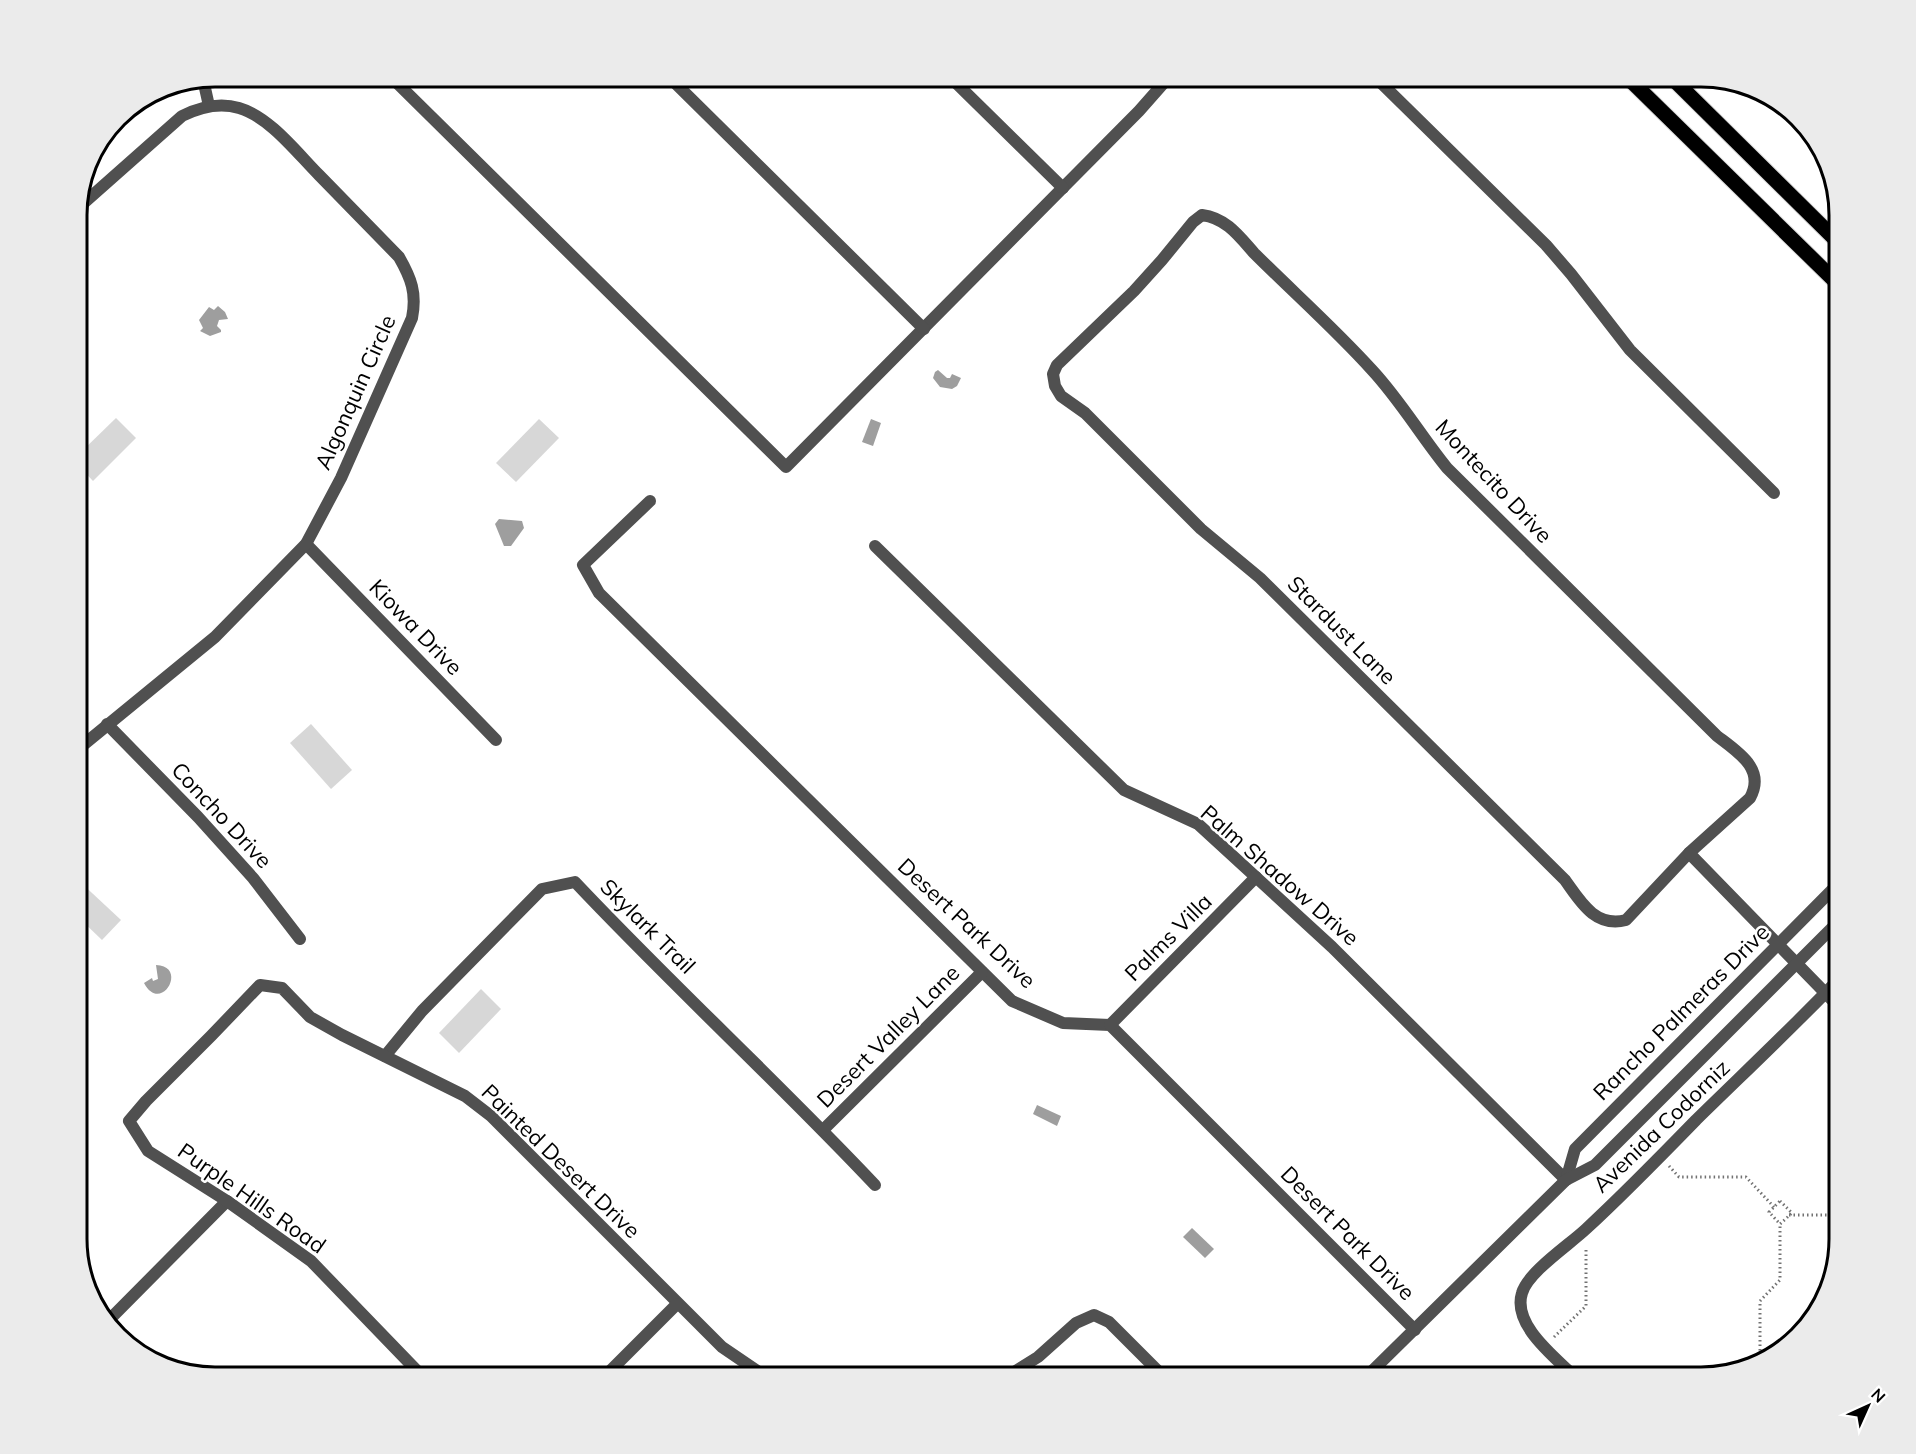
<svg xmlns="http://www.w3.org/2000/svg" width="1916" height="1454" font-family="Mulish,sans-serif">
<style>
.green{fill:#d7d7d7}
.water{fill:#9e9e9e}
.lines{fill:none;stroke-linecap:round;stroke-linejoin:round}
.primary-casing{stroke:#dbdbdb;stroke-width:17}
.path{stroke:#727272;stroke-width:3;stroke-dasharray:1.5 3;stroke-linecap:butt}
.minor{stroke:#505050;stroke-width:12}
.tertiary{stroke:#505050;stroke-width:12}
.primary{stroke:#000;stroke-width:15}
.labels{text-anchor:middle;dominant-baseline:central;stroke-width:5;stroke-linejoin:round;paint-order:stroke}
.street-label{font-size:22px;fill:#000;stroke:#fff}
.rim{fill:none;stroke:#000;stroke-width:3}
</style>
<rect width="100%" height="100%" fill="#fff"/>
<g class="green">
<polygon points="116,418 136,438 93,481 77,464 77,456"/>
<polygon points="539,419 559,438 516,482 496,463"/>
<polygon points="311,724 352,770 331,789 290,743"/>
<polygon points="77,879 121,920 102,940 77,916"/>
<polygon points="481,989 501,1009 459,1053 439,1033"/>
</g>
<g class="water">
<polygon points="218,306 225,312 228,319 219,320 217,326 221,330 221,332 210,336 200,331 203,328 199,320 209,307 214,310"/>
<polygon points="938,370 947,378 950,378 952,374 961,378 957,386 952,389 940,387 933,378 935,372"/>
<polygon points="871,419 881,423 873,446 862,442"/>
<polygon points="499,519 522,521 524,528 511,546 504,546 495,524"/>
<path d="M 156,965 C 189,966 161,1015 144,983 L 152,978 L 153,981 L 158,979 Z"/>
<polygon points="1037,1105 1061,1116 1057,1126 1033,1114"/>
<polygon points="1192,1228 1214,1249 1205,1258 1183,1237"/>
</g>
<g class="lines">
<defs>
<g id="primary">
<polyline points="1627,77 1839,285"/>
<polyline points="1671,77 1839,243"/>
</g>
</defs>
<use href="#primary" class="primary-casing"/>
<g class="path">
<polyline points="1669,1166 1679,1177 1746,1177 1774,1207"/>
<polygon points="1780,1201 1792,1213 1780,1224 1769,1212"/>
<polyline points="1789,1215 1839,1215"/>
<polyline points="1554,1337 1586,1306 1586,1249"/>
<polyline points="1760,1364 1760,1301 1780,1280 1780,1224"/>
</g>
<g class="minor">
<polyline points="391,77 786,467 1139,111 1169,77"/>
<polyline points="669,77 924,329"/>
<polyline points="950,77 1063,188"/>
<polyline points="1375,77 1546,245 1571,274 1630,350 1774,493"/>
<polyline points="203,79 209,106"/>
<path d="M 1202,215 C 1226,218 1239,236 1254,253 C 1293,292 1335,329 1372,370 C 1400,400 1421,436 1447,468 L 1717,736 C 1738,752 1766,769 1750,798 L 1689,853 L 1626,920 C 1595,928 1580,901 1565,880 L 1260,578 L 1201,529 L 1085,413 L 1061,396 L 1055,386 L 1053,374 L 1057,365 L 1134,291 L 1162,260 L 1193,222 Z"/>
<polyline points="650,501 583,565 599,593 1012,1001 1063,1023 1110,1025 1415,1330"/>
<polyline points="306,544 496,740"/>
<polyline points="875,546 1124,790 1198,824 1332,947 1566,1180"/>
<polyline points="107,724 198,817 253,878 300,939"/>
<path d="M 77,750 L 215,637 L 306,544 L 341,478 L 412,318 C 417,293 411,278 399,257 C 372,229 345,202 319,175 C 297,153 270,117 239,108 C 219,102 200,107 182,116 L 77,209"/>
<polyline points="1689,853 1839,1007"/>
<polyline points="1110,1025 1256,877"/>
<path d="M 385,1056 L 422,1011 L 542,889 L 575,882 C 673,986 778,1082 875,1185"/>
<polyline points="77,1101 80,1106"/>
<polyline points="823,1130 982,972"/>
<polyline points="108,1321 227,1201"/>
<polyline points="423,1377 311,1261 227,1201 148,1151 129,1121 146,1101 211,1036 260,985 282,988 310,1017 342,1035 465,1096 491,1116 722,1347 766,1377"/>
<polyline points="604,1377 677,1304"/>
<polyline points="1006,1377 1038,1357 1076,1323 1094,1315 1109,1322 1164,1377"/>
<path d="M 1575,1377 C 1555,1357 1512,1325 1522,1293 C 1528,1272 1569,1245 1586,1229 C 1624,1194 1660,1157 1696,1120 C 1744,1073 1793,1027 1839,979"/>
</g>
<g class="tertiary">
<polyline points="1566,1180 1575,1149 1839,883"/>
<polyline points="1366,1377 1566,1180 1595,1165 1839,921"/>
</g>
<use href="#primary" class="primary"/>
</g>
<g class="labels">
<g class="street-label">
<text transform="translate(355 392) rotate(-66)">Algonquin Circle</text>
<text transform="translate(1494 481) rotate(47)">Montecito Drive</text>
<text transform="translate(416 627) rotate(46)">Kiowa Drive</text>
<text transform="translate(1342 630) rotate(45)">Stardust Lane</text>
<text transform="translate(222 815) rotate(47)">Concho Drive</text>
<text transform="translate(1280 875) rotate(41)">Palm Shadow Drive</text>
<text transform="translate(967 923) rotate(43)">Desert Park Drive</text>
<text transform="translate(648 926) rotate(45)">Skylark Trail</text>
<text transform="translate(1168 937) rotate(-45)">Palms Villa</text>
<text transform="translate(1681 1012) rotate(-45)">Rancho Palmeras Drive</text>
<text transform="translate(888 1036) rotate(-45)">Desert Valley Lane</text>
<text transform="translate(1661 1126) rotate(-44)">Avenida Codorniz</text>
<text transform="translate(561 1161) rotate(44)">Painted Desert Drive</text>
<text transform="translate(252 1198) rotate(35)">Purple Hills Road</text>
<text transform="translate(1348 1233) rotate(45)">Desert Park Drive</text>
</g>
</g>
<path d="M0 0H1916V1454H0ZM215 87H1701A128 128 0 0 1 1829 215V1239A128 128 0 0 1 1701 1367H215A128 128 0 0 1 87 1239V215A128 128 0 0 1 215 87Z" fill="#ebebeb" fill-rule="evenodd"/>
<path class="rim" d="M215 87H1701A128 128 0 0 1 1829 215V1239A128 128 0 0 1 1701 1367H215A128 128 0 0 1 87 1239V215A128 128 0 0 1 215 87Z"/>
<g transform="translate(1868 1406) rotate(45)" stroke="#ffffff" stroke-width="4.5" paint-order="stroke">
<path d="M0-4.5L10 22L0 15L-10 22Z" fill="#000000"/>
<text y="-9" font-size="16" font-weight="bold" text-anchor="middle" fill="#000000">N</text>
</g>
</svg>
